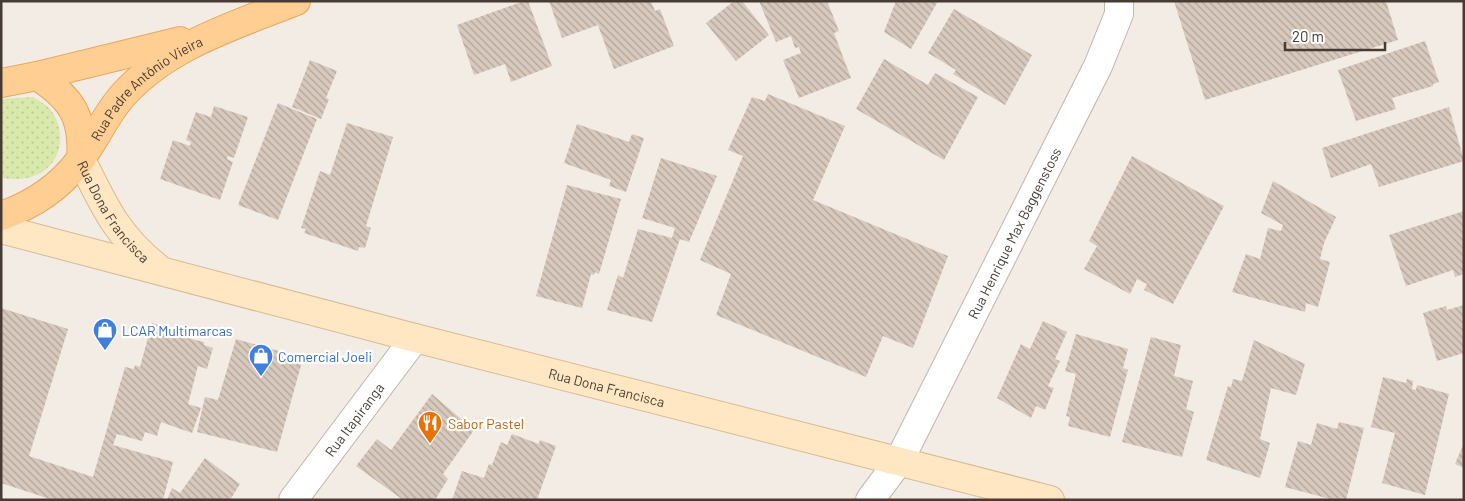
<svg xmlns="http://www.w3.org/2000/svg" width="1465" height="501" font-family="Barlow,sans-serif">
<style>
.grass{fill:url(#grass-dots)}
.building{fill:url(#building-back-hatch)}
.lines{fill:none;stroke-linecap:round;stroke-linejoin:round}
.street-casing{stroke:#c2b5aa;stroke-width:30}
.secondary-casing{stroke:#d8bb94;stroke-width:30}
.primary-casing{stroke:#e8a85e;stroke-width:30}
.street{stroke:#fff;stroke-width:28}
.secondary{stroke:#ffe7c3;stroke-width:28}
.primary{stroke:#ffce92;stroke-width:28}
.labels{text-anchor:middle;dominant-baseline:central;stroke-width:4.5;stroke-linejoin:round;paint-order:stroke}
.street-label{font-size:14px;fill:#463c34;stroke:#fff}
.shop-label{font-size:14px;fill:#366cbe;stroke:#fff;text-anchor:start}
.food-label{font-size:14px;fill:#c56008;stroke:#fff;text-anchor:start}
</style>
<defs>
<pattern id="grass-dots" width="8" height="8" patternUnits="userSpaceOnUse" patternTransform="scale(1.25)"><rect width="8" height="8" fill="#d8e9ab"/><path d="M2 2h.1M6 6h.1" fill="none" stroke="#bbc994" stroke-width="1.8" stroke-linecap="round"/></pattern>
<pattern id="building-back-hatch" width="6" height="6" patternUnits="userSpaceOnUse" patternTransform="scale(1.25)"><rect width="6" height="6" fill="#d8c9bd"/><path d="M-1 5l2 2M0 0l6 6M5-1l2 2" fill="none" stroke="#b1a49a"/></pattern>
</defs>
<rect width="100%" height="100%" fill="#f3ece5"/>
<path class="grass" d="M 33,97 C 38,100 45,104 49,108 C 65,126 65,158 42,172 C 30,180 15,180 1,178 L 1,99 Z"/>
<g class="building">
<polygon points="524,1 528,1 552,66 511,82 505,64 474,75 457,25"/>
<polygon points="549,1 651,1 655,11 660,9 674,46 614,69 598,25 562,38"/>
<polygon points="734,1 742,1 769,35 736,61 706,23"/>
<polygon points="759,1 827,1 839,31 834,33 851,78 799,98 783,60 801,53 799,47 795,48 791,36 776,42"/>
<polygon points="896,1 938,1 911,49 884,32"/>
<polygon points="1174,1 1386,1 1398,40 1205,100"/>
<polygon points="954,9 1032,55 1005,105 953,74 956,70 928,53"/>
<polygon points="1425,41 1439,82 1433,84 1433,86 1392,98 1396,109 1356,121 1338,70"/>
<polygon points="884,59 928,85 935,73 978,97 944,160 856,109"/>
<polygon points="310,60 337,71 326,98 329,99 321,119 292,107"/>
<polygon points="768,94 845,126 813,200 948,256 913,348 883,336 866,377 716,315 731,274 700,260 743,156 728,150 752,97 765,101"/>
<polygon points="278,103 317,119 278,220 238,205"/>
<polygon points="214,106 248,117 234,158 228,156 227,159 233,162 220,200 160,179 173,140 190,146 191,142 186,140 196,112 211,117"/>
<polygon points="1449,107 1464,161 1379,187 1371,164 1331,178 1322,148"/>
<polygon points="347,123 393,137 366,226 371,228 365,248 359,247 358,251 304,233 306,229 301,228 320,171 330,175"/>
<polygon points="577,124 629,142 632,134 644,138 626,192 609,186 611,180 564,163"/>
<polygon points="1132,156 1224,206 1173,304 1144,290 1147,284 1137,279 1130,294 1084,269 1097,246 1089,241"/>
<polygon points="661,158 717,176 689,242 680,239 652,322 607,310 618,275 623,278 638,229 672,238 675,228 642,218"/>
<polygon points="1273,181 1336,217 1324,243 1320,259 1330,262 1318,307 1306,303 1305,312 1232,292 1246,254 1260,259 1268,228 1281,231 1283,225 1261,213"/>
<polygon points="567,185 621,199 599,274 595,272 594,275 591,274 582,308 536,296"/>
<polygon points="1464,211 1464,274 1455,277 1453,270 1406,286 1389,235"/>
<polygon points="1464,305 1464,353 1437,361 1423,313 1446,306 1447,310"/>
<polygon points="1,308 68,329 29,456 93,477 125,367 134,369 135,365 140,367 152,323 185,331 183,337 204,342 204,345 213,348 207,369 198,366 188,404 201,408 192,433 161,422 157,436 145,432 142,441 117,434 113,445 173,462 163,500 53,500 1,483"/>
<polygon points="1043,321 1067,332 1055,359 1060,361 1048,386 1054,388 1045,410 1036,406 1031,418 997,398 1021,344 1030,349"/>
<polygon points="1076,334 1128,349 1123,368 1128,370 1110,437 1068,426 1070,417 1066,416 1076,374 1065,371"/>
<polygon points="1151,337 1181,345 1174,376 1193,381 1186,409 1194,412 1182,457 1122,442"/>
<polygon points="236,339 303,358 277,452 197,432 205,397 218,400"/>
<polygon points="1254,340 1305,364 1296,395 1271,388 1260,439 1270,443 1260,478 1206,460 1228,386 1231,387 1233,379 1242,381"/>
<polygon points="1383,377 1406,383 1407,379 1413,381 1412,389 1416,390 1417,385 1449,394 1425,495 1382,483 1395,433 1371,427"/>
<polygon points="432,394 474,430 443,474 448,479 435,500 403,500 356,466 377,439 391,450"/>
<polygon points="1339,422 1364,428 1346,500 1334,500 1285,487 1298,441 1311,445 1317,423 1337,429"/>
<polygon points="512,434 539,444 540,440 556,446 537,500 452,500 462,471 484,478 489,464 492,465 501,442 507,445"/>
<polygon points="1464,443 1464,468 1455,464"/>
<polygon points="205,458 240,484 230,500 167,500 172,488 180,493"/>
</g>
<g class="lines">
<defs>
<g id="street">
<path id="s1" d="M 293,500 L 415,338"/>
<path id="s2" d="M 870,500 L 899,461 L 1098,66 L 1119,14 L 1119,1"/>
</g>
<g id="secondary">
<path id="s3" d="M 81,159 C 104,206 117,236 159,269"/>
<path id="s4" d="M 1,229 L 415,338 L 1050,500"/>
</g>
<g id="primary">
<path d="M 37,76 C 72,98 84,118 81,159"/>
<polyline points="1,83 37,76 180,41"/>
<path id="s5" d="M 1,216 C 33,205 60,187 80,160 C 96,139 105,115 124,94 C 169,45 236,25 296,1"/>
</g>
</defs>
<use href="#street" class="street-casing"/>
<use href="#secondary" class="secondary-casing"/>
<use href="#primary" class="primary-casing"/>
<use href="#street" class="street"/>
<use href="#secondary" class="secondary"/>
<use href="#primary" class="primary"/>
</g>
<defs>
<symbol id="shop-pin" viewBox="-11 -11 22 30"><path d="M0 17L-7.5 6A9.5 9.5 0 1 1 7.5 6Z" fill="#3f7fe0" stroke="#fff"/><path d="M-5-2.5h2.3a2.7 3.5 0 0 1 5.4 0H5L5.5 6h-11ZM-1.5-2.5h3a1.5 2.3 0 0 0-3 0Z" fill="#fff"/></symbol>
<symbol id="restaurant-pin" viewBox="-11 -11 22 30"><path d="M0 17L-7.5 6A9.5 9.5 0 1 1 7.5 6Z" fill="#e8710a" stroke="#fff"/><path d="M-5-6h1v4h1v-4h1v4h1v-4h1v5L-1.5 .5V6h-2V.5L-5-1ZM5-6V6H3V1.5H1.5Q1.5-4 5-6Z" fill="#fff"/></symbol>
</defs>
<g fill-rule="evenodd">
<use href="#shop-pin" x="91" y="316" width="28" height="38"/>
<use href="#shop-pin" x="247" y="342" width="28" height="38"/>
<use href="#restaurant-pin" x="416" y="409" width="28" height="38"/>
</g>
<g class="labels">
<g class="street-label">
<text stroke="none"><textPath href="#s5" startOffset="198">Rua Padre Antônio Vieira</textPath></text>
<text stroke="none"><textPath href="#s3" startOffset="62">Rua Dona Francisca</textPath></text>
<text stroke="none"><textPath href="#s2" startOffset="304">Rua Henrique Max Baggenstoss</textPath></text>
<text stroke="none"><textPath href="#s4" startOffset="626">Rua Dona Francisca</textPath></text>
<text stroke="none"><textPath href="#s1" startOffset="101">Rua Itapiranga</textPath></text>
</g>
<g class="shop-label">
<text x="122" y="330">LCAR Multimarcas</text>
<text x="278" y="356">Comercial Joeli</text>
</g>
<g class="food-label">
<text x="448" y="423">Sabor Pastel</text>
</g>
</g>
<rect width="1465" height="501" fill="none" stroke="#463c34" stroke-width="5"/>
<path d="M1285 42v8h100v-8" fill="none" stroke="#463c34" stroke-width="2.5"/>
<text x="1292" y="42" font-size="15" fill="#463c34" stroke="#ffffff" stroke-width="4" paint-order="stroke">20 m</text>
</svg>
